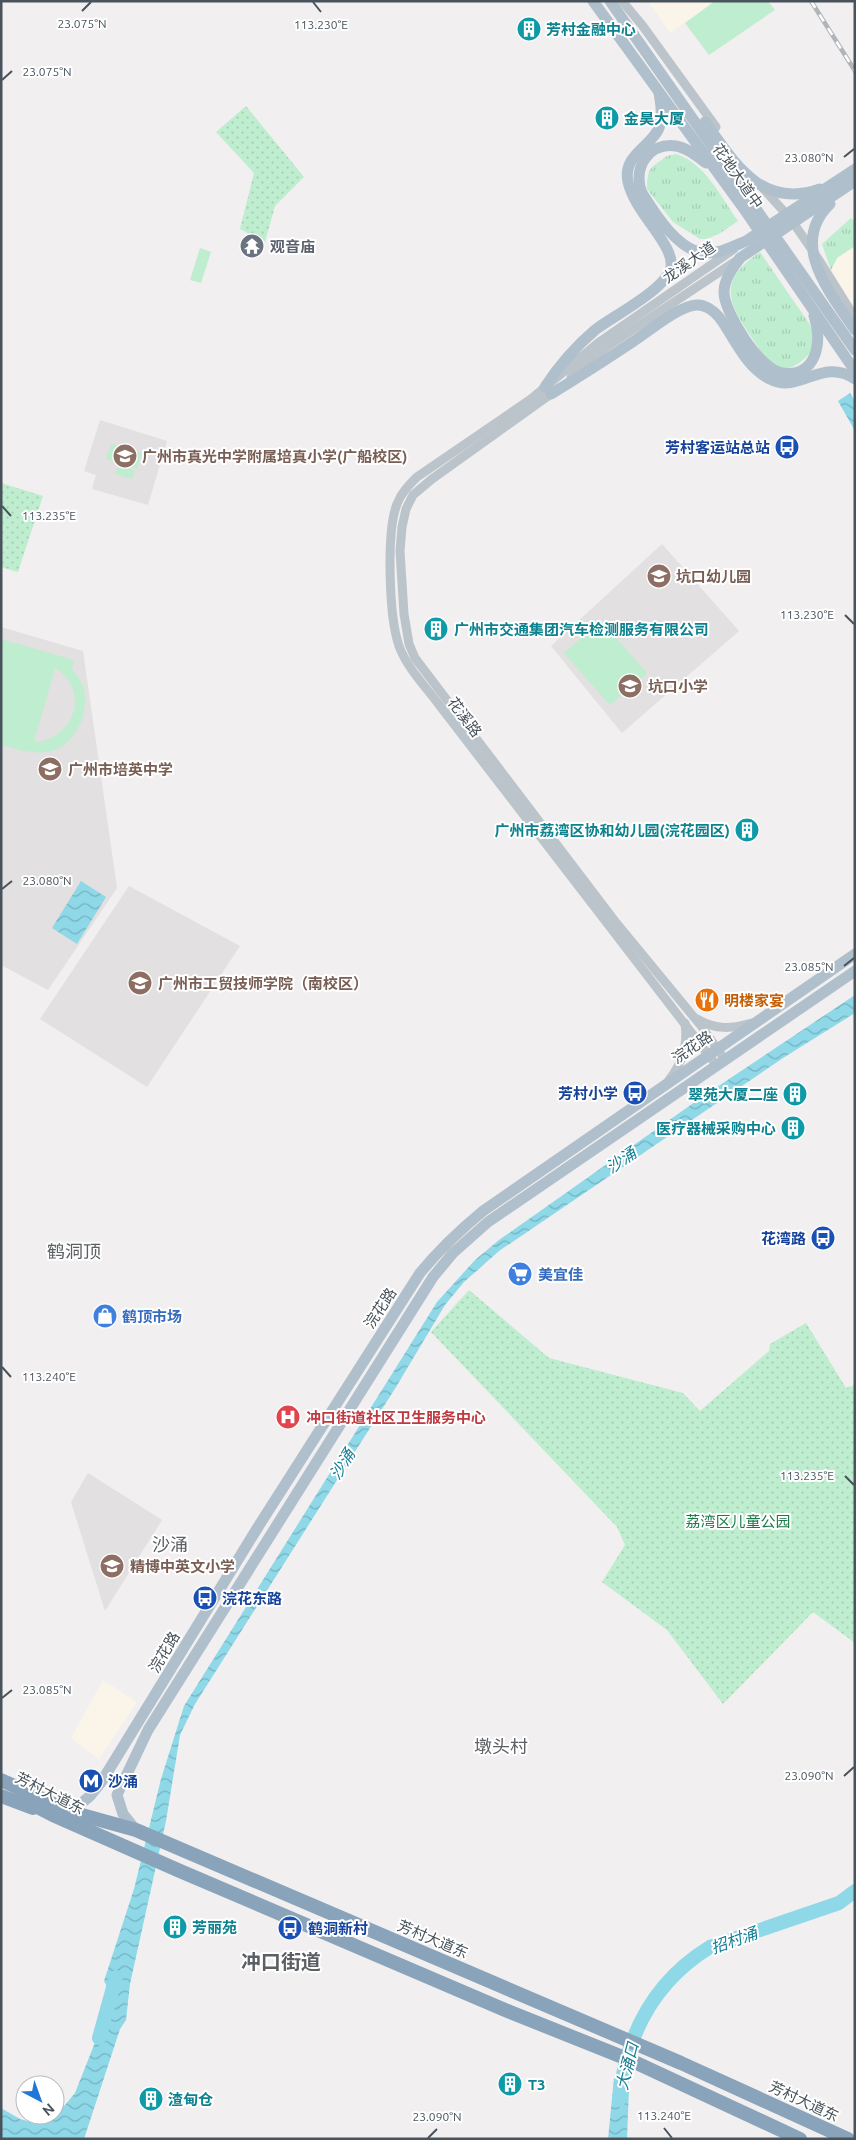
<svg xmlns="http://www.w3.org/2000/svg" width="856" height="2140" font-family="Ubuntu,'Noto Sans SC',sans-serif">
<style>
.commercial{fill:#fbf5e9}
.education{fill:#e2e0e0}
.grass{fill:url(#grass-tufts)}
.park{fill:url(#park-dots)}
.pitch{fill:#bfedcf;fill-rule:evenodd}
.water{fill:url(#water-waves)}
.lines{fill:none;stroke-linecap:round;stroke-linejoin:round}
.river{stroke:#8ed8e8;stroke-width:14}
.minor{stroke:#bbc4cb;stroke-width:9}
.major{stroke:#b0bfcc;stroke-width:11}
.highway{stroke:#89a3bb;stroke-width:14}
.rail-casing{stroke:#b1b4b9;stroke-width:4.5}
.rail{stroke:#fff;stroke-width:2.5;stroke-dasharray:8;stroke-linecap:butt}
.ticks{fill:none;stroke:#48535b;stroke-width:2}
.labels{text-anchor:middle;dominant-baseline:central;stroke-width:4;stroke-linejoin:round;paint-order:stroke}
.culture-label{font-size:15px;font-weight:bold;fill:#0d838f;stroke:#fff;text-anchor:start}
.street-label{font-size:15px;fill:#48535b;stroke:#fff}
.worship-label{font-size:15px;font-weight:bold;fill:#5b616d;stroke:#fff;text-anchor:start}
.transit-label{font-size:15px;font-weight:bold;fill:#164399;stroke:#fff;text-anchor:end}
.education-label{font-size:15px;font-weight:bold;fill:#785e54;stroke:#fff;text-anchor:start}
.food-label{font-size:15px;font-weight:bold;fill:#c56008;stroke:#fff;text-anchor:start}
.shop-label{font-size:15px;font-weight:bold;fill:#366cbe;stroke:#fff;text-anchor:start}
.health-label{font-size:15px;font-weight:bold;fill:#be3a42;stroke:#fff;text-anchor:start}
.park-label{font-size:15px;fill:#1b7a48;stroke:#fff}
.water-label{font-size:16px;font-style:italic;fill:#137d94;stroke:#fff}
.quarter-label{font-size:18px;fill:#5c5f63;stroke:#fff}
.district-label{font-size:20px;font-weight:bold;fill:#5c5f63;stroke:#fff}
.ticks-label{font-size:12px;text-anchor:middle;fill:#48535b;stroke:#fff;stroke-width:4;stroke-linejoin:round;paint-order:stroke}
</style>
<defs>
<pattern id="grass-tufts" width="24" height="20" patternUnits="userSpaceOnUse" patternTransform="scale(1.25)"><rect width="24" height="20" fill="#bfedcf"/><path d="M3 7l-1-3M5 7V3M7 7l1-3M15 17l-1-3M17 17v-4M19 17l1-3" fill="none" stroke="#a6cdb4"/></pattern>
<pattern id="park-dots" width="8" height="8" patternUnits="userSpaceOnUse" patternTransform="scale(1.25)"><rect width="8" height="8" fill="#bfedcf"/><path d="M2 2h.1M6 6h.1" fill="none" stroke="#a6cdb4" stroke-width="1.8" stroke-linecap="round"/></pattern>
<pattern id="water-waves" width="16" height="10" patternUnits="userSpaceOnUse" patternTransform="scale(1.25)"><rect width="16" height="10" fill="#8ed8e8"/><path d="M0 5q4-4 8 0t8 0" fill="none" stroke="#76b2bf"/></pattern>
</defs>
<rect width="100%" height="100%" fill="#f1efef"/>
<g class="commercial">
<polygon points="648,1 715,1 670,33"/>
<polygon points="855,246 855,309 831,270 837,258"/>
<polygon points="103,1680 137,1702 99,1759 71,1738"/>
</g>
<g class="education">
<polygon points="100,420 167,441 148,505 92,489 96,475 84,471"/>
<polygon points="662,544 739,631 622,733 551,646"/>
<polygon points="1,627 83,651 117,888 48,990 1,965"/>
<polygon points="129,886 240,946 147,1087 40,1019"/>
<polygon points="88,1473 162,1520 105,1611 71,1502"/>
</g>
<g class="grass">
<path d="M 676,154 C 705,163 721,197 738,221 L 719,234 L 706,239 L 700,239 L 673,222 L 647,189 L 647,182 L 649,171 L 653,166 L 667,156 Z"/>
<polygon points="851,218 855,222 855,246 837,258 831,270 822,244"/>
<path d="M 760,252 L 813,329 L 813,350 C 782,385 769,364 750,335 C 726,299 719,280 760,252 Z"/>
</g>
<g class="park">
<polygon points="246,106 304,177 275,206 265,242 240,229 254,173 216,132"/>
<polygon points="1,483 43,496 18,572 1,567"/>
<polygon points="469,1290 549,1358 683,1393 700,1411 769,1351 770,1344 806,1323 846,1388 855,1385 855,1643 813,1612 723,1704 667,1630 602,1582 625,1545 617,1527 431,1332"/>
</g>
<g class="pitch">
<polygon points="715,1 768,1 775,10 709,55 685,23"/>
<polygon points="200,248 211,252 201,283 190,280"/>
<polygon points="111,444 142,453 137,469 106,459"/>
<polygon points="118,466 135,471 132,479 115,474"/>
<polygon points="601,621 647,673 610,705 564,653"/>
<path d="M 1,639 L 74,660 L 72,669 C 77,676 82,682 84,689 C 90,714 74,748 47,752 C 31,754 16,749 1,745 ZM 55,668 C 91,690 75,740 34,742 Z"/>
</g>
<g class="water">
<polygon points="850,393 855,401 855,431 838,401"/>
<polygon points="81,881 106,897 77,944 52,928"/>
<polygon points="855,995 855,1013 783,1058 499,1251 464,1282 445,1305 396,1387 195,1704 180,1735 166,1821 130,1984 126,2020 120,2029 84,2139 1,2139 1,2108 20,2119 31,2122 50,2119 65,2105 75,2093 113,1997 104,1981 134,1889 161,1779 184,1706 437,1302 475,1260 499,1240 702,1097"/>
<polygon points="614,2078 629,2088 627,2139 608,2139"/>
</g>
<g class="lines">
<g class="river">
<polyline points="99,2038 116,1977"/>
<path d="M 619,2100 C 626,2035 653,1982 710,1947 L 839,1903 L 855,1891"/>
</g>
<g class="minor">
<polyline points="622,1 642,25 716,127"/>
<polyline points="760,185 790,218 819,260 855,318"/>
<polyline points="571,377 605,348 736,261"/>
<polyline points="555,391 432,479 413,495 406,509 402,527 400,551 404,614 409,644 415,658 614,920 702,1027 725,1060"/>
<path d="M 697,1019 C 716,1030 731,1029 752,1023"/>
<path d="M 717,1066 L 440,706 C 426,687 407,668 399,646 C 389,617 386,532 397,504 C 401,493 409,485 417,477 L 531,399 L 598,343 L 734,249"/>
<path d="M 669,1080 C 683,1062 688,1045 685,1023"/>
</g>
<g class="major">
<polyline points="593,1 744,209 855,371"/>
<polyline points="610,1 855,350"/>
<path d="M 705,122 C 734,162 761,210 820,189"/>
<path d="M 706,163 C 697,156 687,148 676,146 C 648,142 632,169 642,193 C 655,214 678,251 705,253 C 719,254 734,246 746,241 L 855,169"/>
<path d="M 830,204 C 788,244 831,294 855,330"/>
<path d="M 814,316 C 823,341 817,378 782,373 C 760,370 724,313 724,292 C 724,279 733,268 740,258 L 855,181"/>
<path d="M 545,387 C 560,364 574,348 595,330 C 613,316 667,289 671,267 C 672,261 670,255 667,249 C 656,227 634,207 628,182 C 622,155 651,147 659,128 C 663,116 661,105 659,93"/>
<path d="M 551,394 C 579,377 607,359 634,341 C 649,331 679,306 696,305 C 705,304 714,311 719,317 C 735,338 746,369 772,380 C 800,393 823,357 855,379"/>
<path d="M 71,1812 L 90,1796 L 102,1781 L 258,1527 L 420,1273 C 439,1250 460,1230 483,1211 L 855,954"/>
<polyline points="136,1830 123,1814 117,1795 148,1730 433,1277 453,1253 488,1222 855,971"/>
</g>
<g class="highway">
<polyline points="1,1780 71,1812 136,1830 681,2063 848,2139"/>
<polyline points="1,1796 33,1808"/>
<polyline points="26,1801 53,1815 180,1871 510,2012 630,2060 800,2139"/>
</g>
<defs>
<polyline id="rail" points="811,1 855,71"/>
</defs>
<use href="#rail" class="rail-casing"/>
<use href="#rail" class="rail"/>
</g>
<path class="ticks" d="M 313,2 L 321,12M 82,11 L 91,2M 2,80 L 12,71M 844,157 L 854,149M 2,506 L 11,516M 845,615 L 854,624M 2,889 L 12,881M 844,966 L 854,958M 2,1367 L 11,1377M 845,1476 L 854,1485M 2,1698 L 12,1690M 844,1776 L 854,1767M 664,2128 L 672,2138M 428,2138 L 437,2129"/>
<defs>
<symbol id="building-disc" viewBox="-11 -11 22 22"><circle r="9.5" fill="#0f9aa8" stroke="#fff"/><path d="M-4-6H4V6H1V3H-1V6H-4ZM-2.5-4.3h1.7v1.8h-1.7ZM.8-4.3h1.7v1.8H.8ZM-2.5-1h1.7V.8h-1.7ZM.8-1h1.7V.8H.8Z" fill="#fff"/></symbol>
<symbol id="temple-disc" viewBox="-11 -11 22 22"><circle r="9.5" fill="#6b7280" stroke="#fff"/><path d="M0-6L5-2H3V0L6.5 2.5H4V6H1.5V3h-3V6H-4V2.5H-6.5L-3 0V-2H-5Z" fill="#fff"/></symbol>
<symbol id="bus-disc" viewBox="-11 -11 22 22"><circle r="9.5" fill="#1a4fb4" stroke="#fff"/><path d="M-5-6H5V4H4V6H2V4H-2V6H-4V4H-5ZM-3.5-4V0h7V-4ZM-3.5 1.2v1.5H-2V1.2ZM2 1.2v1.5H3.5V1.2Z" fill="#fff"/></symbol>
<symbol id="school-disc" viewBox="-11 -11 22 22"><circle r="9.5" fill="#8d6e63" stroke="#fff"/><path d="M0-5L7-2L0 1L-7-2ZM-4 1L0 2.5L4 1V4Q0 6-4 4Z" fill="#fff"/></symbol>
<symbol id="university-disc" viewBox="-11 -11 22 22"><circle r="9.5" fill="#8d6e63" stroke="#fff"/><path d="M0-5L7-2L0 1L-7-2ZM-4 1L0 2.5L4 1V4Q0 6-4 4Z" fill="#fff"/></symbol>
<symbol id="restaurant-disc" viewBox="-11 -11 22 22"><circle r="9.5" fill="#e8710a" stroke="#fff"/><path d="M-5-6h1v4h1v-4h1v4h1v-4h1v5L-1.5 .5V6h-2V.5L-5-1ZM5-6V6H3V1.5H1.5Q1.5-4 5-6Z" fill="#fff"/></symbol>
<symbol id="supermarket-disc" viewBox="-11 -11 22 22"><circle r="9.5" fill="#3f7fe0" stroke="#fff"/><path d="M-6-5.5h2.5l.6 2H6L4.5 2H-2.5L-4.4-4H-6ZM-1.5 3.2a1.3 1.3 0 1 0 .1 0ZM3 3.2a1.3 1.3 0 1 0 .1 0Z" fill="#fff"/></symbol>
<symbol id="shop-disc" viewBox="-11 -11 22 22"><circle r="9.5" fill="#3f7fe0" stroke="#fff"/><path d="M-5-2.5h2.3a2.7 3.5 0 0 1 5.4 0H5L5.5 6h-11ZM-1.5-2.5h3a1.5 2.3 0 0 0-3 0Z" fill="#fff"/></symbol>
<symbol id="hospital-disc" viewBox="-11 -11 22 22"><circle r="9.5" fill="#e0444e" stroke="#fff"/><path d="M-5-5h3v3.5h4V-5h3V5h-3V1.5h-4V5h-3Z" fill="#fff"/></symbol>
<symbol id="metro-disc" viewBox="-11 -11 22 22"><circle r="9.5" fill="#1a4fb4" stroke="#fff"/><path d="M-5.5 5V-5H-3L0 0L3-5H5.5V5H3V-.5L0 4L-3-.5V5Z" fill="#fff"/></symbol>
</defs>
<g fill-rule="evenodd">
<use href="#building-disc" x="515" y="15" width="28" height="28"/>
<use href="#building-disc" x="593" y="104" width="28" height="28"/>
<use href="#temple-disc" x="238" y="232" width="28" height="28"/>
<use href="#bus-disc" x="773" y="433" width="28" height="28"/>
<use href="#school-disc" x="111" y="442" width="28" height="28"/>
<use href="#school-disc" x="645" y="562" width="28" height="28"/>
<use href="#building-disc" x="422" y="615" width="28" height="28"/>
<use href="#school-disc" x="616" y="672" width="28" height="28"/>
<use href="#school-disc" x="36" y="755" width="28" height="28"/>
<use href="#building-disc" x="733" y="816" width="28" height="28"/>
<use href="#university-disc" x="126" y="969" width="28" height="28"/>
<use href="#restaurant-disc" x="693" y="986" width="28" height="28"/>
<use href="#bus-disc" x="621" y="1079" width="28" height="28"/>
<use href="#building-disc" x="781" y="1080" width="28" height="28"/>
<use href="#building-disc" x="779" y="1114" width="28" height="28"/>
<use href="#bus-disc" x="809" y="1224" width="28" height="28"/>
<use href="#supermarket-disc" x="506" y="1260" width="28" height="28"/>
<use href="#shop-disc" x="91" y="1302" width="28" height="28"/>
<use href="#hospital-disc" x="274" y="1403" width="28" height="28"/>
<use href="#school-disc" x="98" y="1552" width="28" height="28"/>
<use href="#bus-disc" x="191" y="1584" width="28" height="28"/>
<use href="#metro-disc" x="77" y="1767" width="28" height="28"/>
<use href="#building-disc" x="161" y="1913" width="28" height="28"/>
<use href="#bus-disc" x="276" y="1914" width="28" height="28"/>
<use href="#building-disc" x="496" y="2070" width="28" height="28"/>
<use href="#building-disc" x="137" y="2085" width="28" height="28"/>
</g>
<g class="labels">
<g class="culture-label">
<text x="546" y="29">芳村金融中心</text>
<text x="624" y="118">金昊大厦</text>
<text x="454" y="629">广州市交通集团汽车检测服务有限公司</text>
<text x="730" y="830" text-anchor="end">广州市荔湾区协和幼儿园(浣花园区)</text>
<text x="778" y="1094" text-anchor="end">翠苑大厦二座</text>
<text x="776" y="1128" text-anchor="end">医疗器械采购中心</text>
<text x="192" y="1927">芳丽苑</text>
<text x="528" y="2084">T3</text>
<text x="168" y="2099">渣甸仓</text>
</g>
<g class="street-label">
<text transform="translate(738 176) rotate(55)">花地大道中</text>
<text transform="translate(689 262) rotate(-35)">龙溪大道</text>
<text transform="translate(465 717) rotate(53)">花溪路</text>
<text transform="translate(692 1047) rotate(-34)">浣花路</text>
<text transform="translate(380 1308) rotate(-57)">浣花路</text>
<text transform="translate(164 1652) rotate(-59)">浣花路</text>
<text transform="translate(50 1793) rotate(27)">芳村大道东</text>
<text transform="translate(433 1939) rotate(23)">芳村大道东</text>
<text transform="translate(804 2101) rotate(25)">芳村大道东</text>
</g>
<g class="worship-label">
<text x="270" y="246">观音庙</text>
</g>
<g class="transit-label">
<text x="770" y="447">芳村客运站总站</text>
<text x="618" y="1093">芳村小学</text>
<text x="806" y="1238">花湾路</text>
<text x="222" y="1598" text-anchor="start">浣花东路</text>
<text x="108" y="1781" text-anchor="start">沙涌</text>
<text x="308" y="1928" text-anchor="start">鹤洞新村</text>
</g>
<g class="education-label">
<text x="142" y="456">广州市真光中学附属培真小学(广船校区)</text>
<text x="676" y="576">坑口幼儿园</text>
<text x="648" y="686">坑口小学</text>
<text x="68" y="769">广州市培英中学</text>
<text x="158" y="983">广州市工贸技师学院（南校区）</text>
<text x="130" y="1566">精博中英文小学</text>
</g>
<g class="food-label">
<text x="724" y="1000">明楼家宴</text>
</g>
<g class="shop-label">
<text x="538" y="1274">美宜佳</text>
<text x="122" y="1316">鹤顶市场</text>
</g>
<g class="health-label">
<text x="306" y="1417">冲口街道社区卫生服务中心</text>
</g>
<g class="park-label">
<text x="738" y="1521">荔湾区儿童公园</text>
</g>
<g class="water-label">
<text transform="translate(621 1160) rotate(-35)">沙涌</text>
<text transform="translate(342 1464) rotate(-58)">沙涌</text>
<text transform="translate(734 1940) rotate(-20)">招村涌</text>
<text transform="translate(627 2066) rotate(-76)">大涌口</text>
</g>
<g class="quarter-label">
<text x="74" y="1251">鹤洞顶</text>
<text x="170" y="1544">沙涌</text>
<text x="501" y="1746">墩头村</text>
</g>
<g class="district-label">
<text x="281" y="1961">冲口街道</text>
</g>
</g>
<g class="ticks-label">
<text x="82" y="28">23.075°N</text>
<text x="321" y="29">113.230°E</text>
<text x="47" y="76">23.075°N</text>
<text x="809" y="162">23.080°N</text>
<text x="49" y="520">113.235°E</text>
<text x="807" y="619">113.230°E</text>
<text x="47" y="885">23.080°N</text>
<text x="809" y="971">23.085°N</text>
<text x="49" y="1381">113.240°E</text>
<text x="807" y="1480">113.235°E</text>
<text x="47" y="1694">23.085°N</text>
<text x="809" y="1780">23.090°N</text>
<text x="664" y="2120">113.240°E</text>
<text x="437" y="2121">23.090°N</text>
</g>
<rect width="856" height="2140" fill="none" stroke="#48535b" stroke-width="5"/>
<g transform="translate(40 2100) rotate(139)"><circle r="24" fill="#ffffff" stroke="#b6babd"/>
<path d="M0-4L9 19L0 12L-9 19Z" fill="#2177d9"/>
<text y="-8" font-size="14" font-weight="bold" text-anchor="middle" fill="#48535b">N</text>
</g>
</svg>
